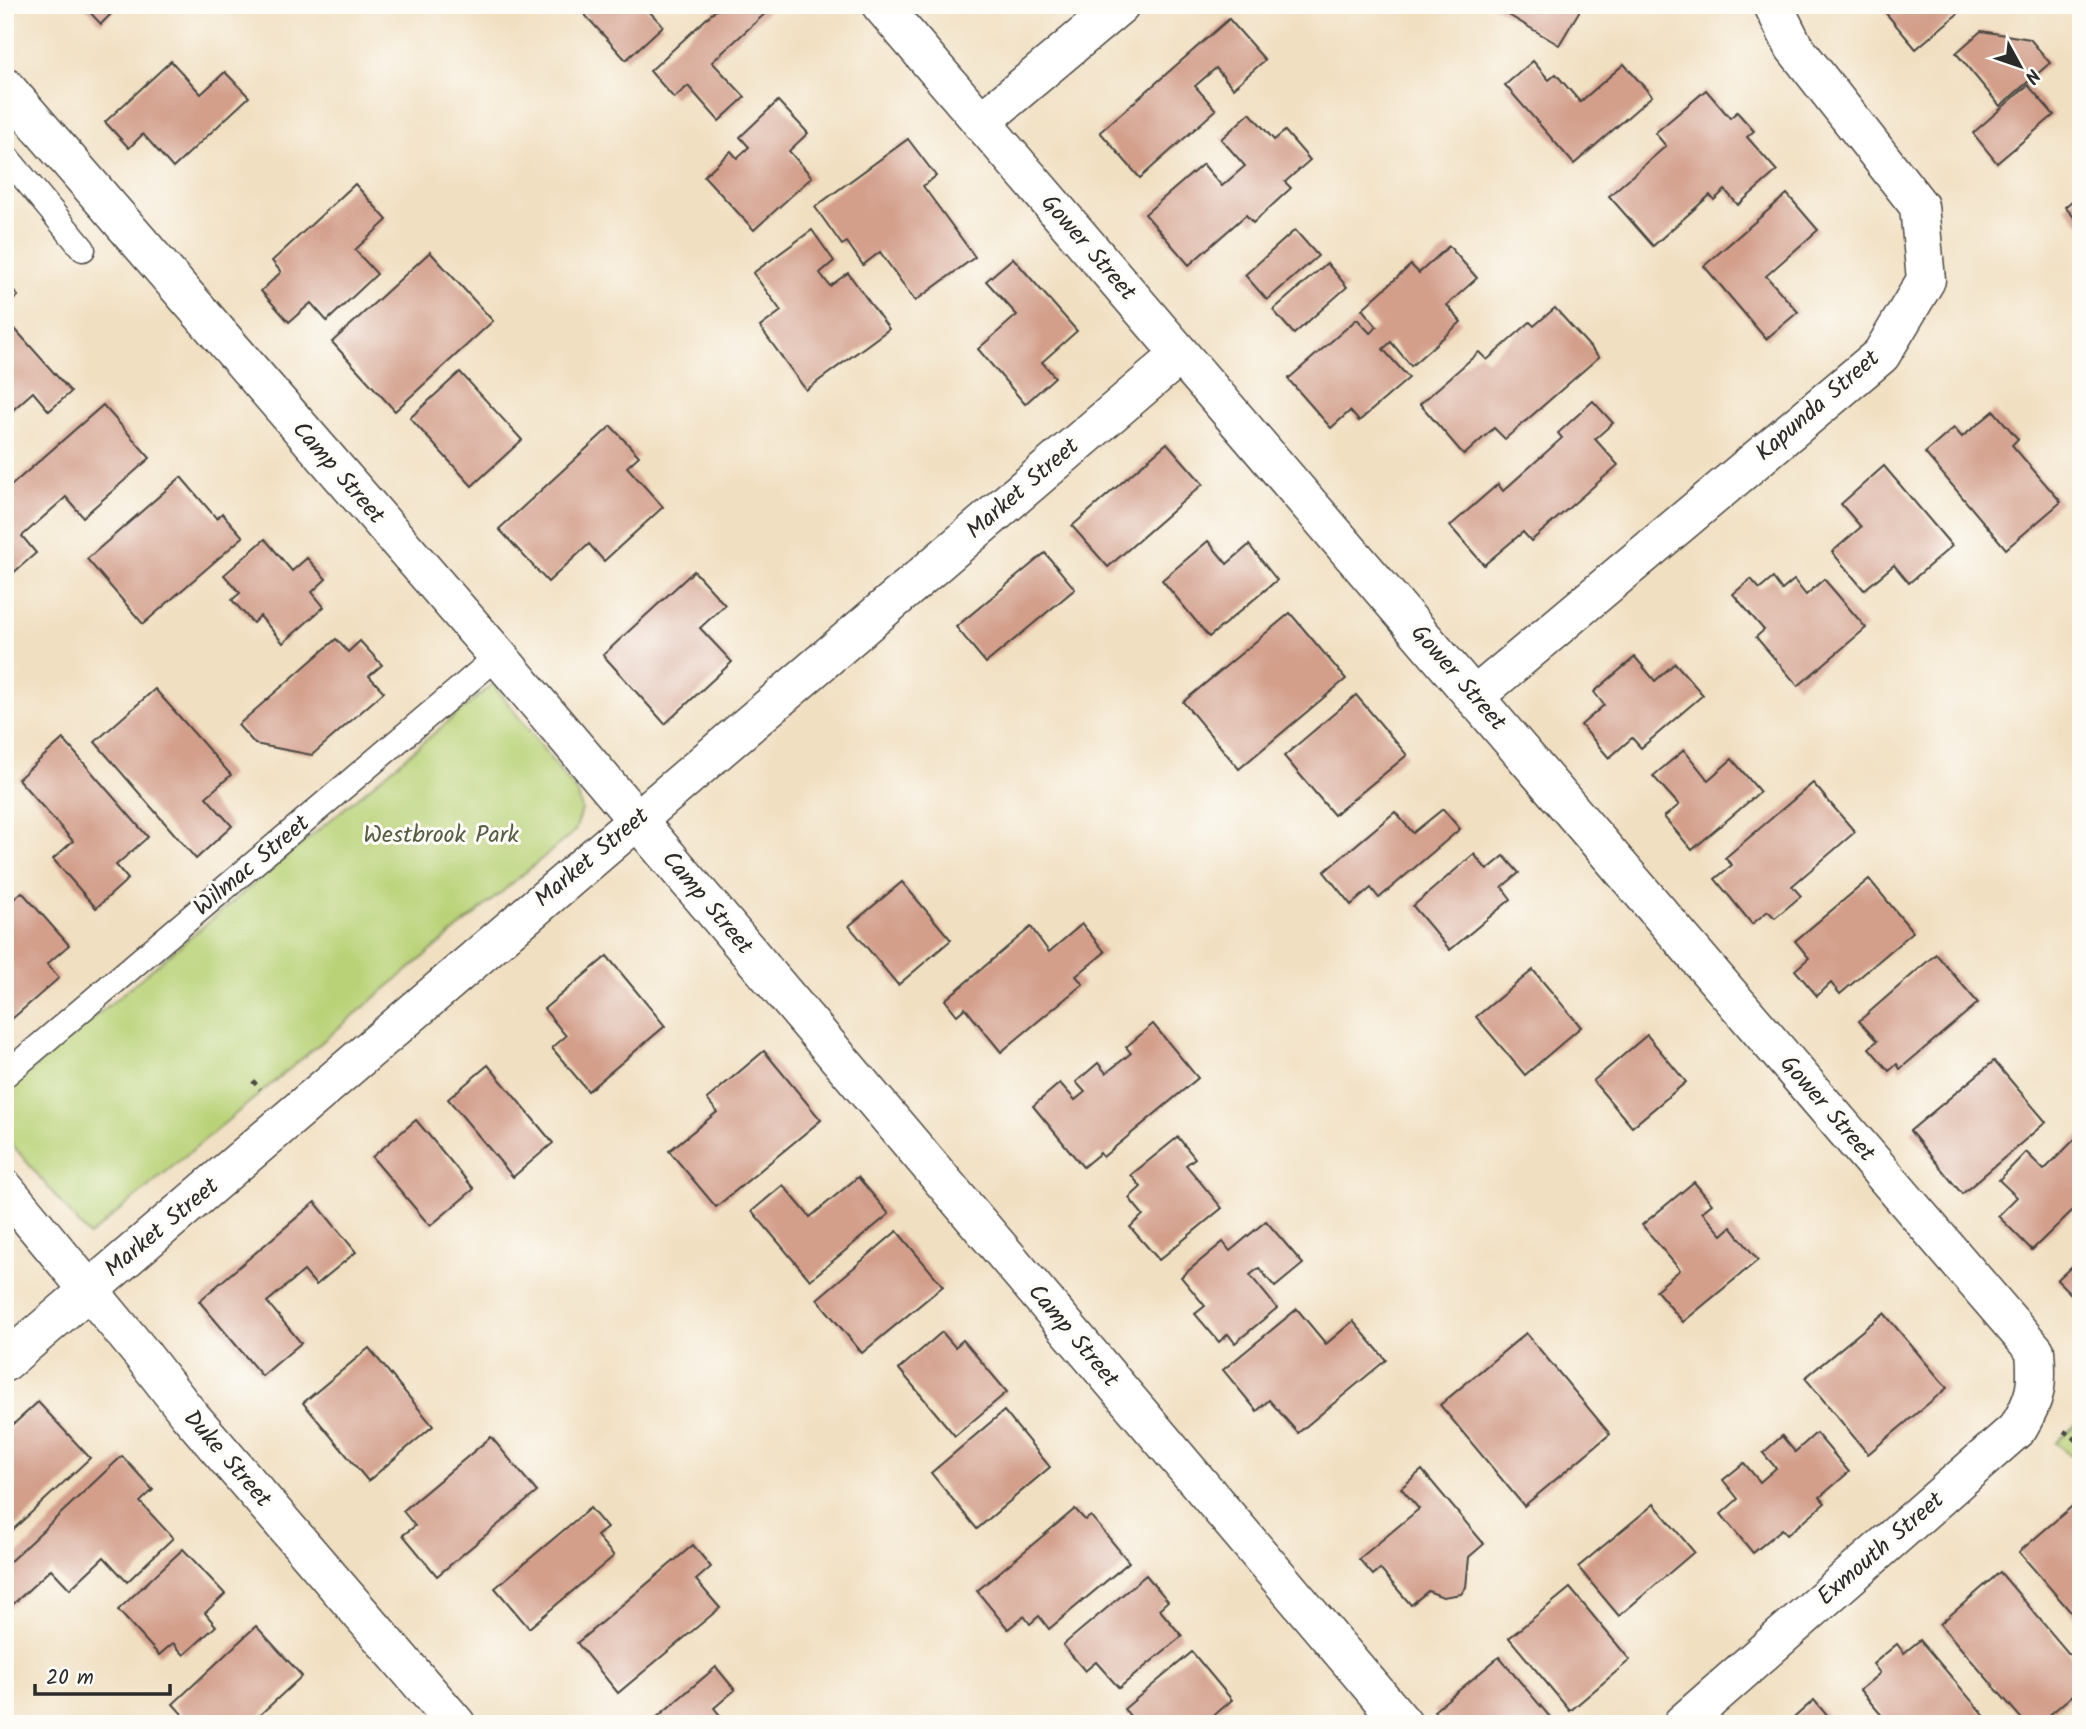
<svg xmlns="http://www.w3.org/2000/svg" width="2086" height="1729" font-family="Kalam,sans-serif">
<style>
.green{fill:#b9d277;stroke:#727e51;stroke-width:2}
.building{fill:#d39f8b}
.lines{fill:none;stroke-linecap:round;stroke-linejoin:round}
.service-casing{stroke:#494642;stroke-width:27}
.minor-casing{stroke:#494642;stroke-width:41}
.path{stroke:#494642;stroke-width:4.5;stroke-dasharray:5 5;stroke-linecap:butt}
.service{stroke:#fff;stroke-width:24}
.minor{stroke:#fff;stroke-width:38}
.labels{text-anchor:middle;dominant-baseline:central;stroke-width:6;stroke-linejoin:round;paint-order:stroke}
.street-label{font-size:24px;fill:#2b2b2b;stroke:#fdfcf7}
.park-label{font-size:24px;fill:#565d42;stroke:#fdfcf7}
</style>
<rect width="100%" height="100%" fill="#fdfcf7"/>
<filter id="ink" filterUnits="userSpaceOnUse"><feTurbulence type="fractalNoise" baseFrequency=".0143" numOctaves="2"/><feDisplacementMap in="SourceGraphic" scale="14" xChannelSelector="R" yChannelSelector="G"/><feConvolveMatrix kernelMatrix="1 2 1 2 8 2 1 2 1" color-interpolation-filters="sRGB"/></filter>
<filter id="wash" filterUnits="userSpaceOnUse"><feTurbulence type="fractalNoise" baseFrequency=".00686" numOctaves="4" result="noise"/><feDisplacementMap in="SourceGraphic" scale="28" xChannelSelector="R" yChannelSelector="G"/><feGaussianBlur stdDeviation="1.57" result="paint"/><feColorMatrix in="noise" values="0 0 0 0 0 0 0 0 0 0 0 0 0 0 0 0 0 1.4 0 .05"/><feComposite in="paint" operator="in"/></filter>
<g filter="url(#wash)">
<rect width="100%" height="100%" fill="#f1dfc1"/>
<g class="green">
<polygon points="493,684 578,794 582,810 575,831 89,1236 5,1136 5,1092"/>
<polygon points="2081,1419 2081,1463 2056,1443"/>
</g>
<g id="blocks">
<g class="building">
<polygon points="83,5 120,5 101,24"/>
<polygon points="576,5 649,5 646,8 663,26 626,60"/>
<polygon points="721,5 763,5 768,11 712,62 745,97 719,121 688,86 674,98 650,71"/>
<polygon points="1492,5 1583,5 1559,45"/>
<polygon points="1879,5 1968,5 1916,49"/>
<polygon points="1229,19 1265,60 1233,88 1216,68 1195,86 1216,110 1140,178 1100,132"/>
<polygon points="1981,31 2030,39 2050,63 2000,106 1956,53"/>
<polygon points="171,61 201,94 225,72 249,97 173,168 143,134 129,148 105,122"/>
<polygon points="1533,61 1549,80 1556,74 1580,102 1624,64 1652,96 1574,164 1505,85"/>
<polygon points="2028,85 2054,115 1997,163 1973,133"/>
<polygon points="1706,90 1730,118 1737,112 1754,131 1747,137 1777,171 1738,205 1725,190 1714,200 1710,195 1653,246 1609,196 1666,146 1655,133"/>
<polygon points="778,101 808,133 789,151 812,177 754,230 704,176 731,151 737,158 749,147 740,137"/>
<polygon points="1250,113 1274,140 1285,131 1310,160 1285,182 1291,188 1253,223 1246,215 1189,265 1145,214 1203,164 1222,186 1245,166 1221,139"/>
<polygon points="908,139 936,176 923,186 975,257 915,301 880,252 863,265 847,242 842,245 815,207"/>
<polygon points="355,184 387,220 355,250 377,274 327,321 311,303 289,322 261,291 281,272 272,261"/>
<polygon points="2081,193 2081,225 2065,207"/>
<polygon points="1787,194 1818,230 1766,276 1798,312 1766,339 1704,266"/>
<polygon points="812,230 834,261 820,273 830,286 848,273 889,329 806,390 760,327 781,311 753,273"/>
<polygon points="1295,230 1318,256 1267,300 1245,275"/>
<polygon points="1449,246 1477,278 1447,305 1461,322 1411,366 1391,342 1383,349 1409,378 1359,421 1350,411 1331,428 1288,379 1357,319 1370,333 1377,327 1362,309 1411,265 1419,273"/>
<polygon points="430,252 493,321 395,411 332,342"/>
<polygon points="1013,258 1077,331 1042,362 1055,377 1025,404 978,349 1017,315 986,281"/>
<polygon points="1327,263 1347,287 1294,334 1273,310"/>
<polygon points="5,282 18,296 5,307"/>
<polygon points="1555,308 1599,357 1505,439 1494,428 1464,455 1420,404 1479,352 1487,360 1530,322 1534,326"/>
<polygon points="15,329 71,392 49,411 33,392 5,417 5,338"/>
<polygon points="460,372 522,440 472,486 410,418"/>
<polygon points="1593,401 1613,423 1595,439 1618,465 1531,541 1523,532 1484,565 1450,526 1498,484 1503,491 1562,438 1558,433"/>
<polygon points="103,405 150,458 83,517 66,497 22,536 36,553 12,574 5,566 5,491"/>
<polygon points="1994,411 2018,439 2012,445 2061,502 2006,549 1925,453 1954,428 1962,437"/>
<polygon points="611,426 639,456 627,467 663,507 604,561 589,544 548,582 499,529"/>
<polygon points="1167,443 1203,484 1108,567 1072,526"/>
<polygon points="1884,466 1952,546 1909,583 1894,565 1864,590 1832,552 1861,527 1841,504"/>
<polygon points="181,477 217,519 222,513 243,537 143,624 87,559"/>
<polygon points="265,539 292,571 307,558 326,579 312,592 324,607 283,643 260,616 253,623 232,600 240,593 224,575"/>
<polygon points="1208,541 1227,564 1249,545 1277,580 1209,637 1162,580"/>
<polygon points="1045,553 1075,589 986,663 956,627"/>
<polygon points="694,571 725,605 700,628 732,662 665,724 603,655"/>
<polygon points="1773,578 1782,590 1794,580 1806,595 1824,579 1866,628 1798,686 1756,637 1764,630 1733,594 1751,579 1760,589"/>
<polygon points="1290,613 1346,679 1239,769 1183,702"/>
<polygon points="336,639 348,652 360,641 382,665 369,676 384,692 312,755 255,744 238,725"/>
<polygon points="1635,657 1655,681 1675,663 1703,695 1641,748 1632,738 1609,758 1581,725 1604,705 1594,692"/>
<polygon points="155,689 231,775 206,797 232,826 196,859 95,742"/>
<polygon points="1356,695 1407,755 1334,815 1284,756"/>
<polygon points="63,739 148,837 116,865 128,879 96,908 53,859 73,841 18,779"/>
<polygon points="1684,750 1708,780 1732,759 1760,792 1692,850 1664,817 1679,805 1653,776"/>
<polygon points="1813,783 1855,832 1792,886 1801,896 1775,918 1768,911 1752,924 1715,879 1732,865 1725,858"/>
<polygon points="1443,809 1460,829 1379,898 1371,888 1351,905 1324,872 1395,812 1413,833"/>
<polygon points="1474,854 1487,870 1504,856 1519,873 1502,887 1511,899 1450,950 1413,906"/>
<polygon points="1869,879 1913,932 1840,994 1831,983 1817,996 1795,970 1809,958 1795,941"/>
<polygon points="902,882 951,940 898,985 849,926"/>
<polygon points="22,892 69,945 47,964 59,978 5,1025 5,907"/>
<polygon points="1082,924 1105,952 1076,976 1083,984 1001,1052 965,1008 957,1015 945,1000 1031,927 1049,952"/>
<polygon points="1936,954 1978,1003 1900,1069 1897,1064 1889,1071 1869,1048 1877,1041 1859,1021"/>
<polygon points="607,956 665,1026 588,1091 552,1048 566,1036 544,1009"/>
<polygon points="1533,970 1581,1027 1525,1075 1476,1017"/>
<polygon points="1153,1024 1198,1078 1103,1157 1100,1153 1083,1167 1033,1106 1060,1083 1075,1100 1085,1092 1076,1082 1098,1063 1106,1073 1131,1053 1126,1047"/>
<polygon points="1647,1035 1686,1082 1632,1127 1593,1081"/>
<polygon points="764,1051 821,1120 716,1207 669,1151 717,1112 707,1099"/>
<polygon points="1994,1061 2046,1122 1962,1194 1910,1131"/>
<polygon points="488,1065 553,1143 513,1177 448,1099"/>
<polygon points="416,1120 474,1189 430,1226 372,1157"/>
<polygon points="2081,1133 2081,1202 2032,1250 1998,1216 2017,1197 1999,1180 2026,1152 2044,1170"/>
<polygon points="1178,1137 1195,1158 1186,1165 1222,1208 1159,1260 1130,1227 1143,1215 1129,1198 1141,1187 1131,1175"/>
<polygon points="858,1177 889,1214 810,1280 752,1211 783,1185 810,1217"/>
<polygon points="1694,1182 1712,1204 1702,1212 1722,1235 1731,1227 1758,1260 1683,1322 1656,1290 1680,1270 1642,1225"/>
<polygon points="315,1202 356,1252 316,1285 304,1271 267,1302 301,1343 262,1376 199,1301"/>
<polygon points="1266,1221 1303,1264 1275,1287 1259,1268 1250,1275 1277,1308 1235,1343 1228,1334 1219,1342 1195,1314 1205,1306 1181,1277 1223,1242 1230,1251"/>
<polygon points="897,1231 943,1286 862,1353 817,1299"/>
<polygon points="2081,1258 2081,1304 2057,1280"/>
<polygon points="1297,1309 1326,1344 1353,1321 1386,1360 1298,1433 1269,1400 1257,1411 1223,1370"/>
<polygon points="1884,1313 1947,1388 1868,1454 1805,1378"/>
<polygon points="942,1332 955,1347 963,1340 1007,1392 955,1436 899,1369"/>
<polygon points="1526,1333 1610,1434 1524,1506 1440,1405"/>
<polygon points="369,1348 433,1426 368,1481 303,1403"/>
<polygon points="38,1402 90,1458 5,1537 5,1432"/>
<polygon points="1004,1411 1050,1467 977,1529 931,1473"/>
<polygon points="1816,1433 1849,1472 1820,1497 1825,1503 1787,1535 1782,1529 1753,1553 1721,1514 1738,1499 1723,1480 1744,1463 1760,1482 1776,1468 1763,1453 1782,1436 1795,1452"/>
<polygon points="491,1437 537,1492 437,1576 403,1535 415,1526 403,1511"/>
<polygon points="122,1456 153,1490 140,1502 173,1538 127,1582 104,1557 70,1589 51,1569 10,1607 5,1602 5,1566"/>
<polygon points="1422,1470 1484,1544 1469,1557 1466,1587 1461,1594 1443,1597 1428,1591 1411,1605 1380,1569 1373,1575 1359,1559 1419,1509 1401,1488"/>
<polygon points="2077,1502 2081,1506 2081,1624 2019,1552"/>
<polygon points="1654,1504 1694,1552 1619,1616 1578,1567"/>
<polygon points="590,1508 607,1528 597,1536 614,1556 529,1628 495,1588"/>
<polygon points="1075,1509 1085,1520 1091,1516 1129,1562 1049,1629 1039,1616 1030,1624 1024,1616 1008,1629 977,1591"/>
<polygon points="693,1545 711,1567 696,1580 720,1608 618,1693 577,1643"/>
<polygon points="183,1549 225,1594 205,1613 216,1626 184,1655 173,1643 159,1655 118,1610"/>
<polygon points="2000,1572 2081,1668 2081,1688 2039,1724 2026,1724 1940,1624"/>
<polygon points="1146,1575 1168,1601 1159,1609 1182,1636 1119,1688 1096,1662 1085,1671 1063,1645"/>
<polygon points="1570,1588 1630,1660 1570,1711 1509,1638"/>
<polygon points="256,1626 302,1676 250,1724 191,1724 173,1704"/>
<polygon points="1920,1640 1988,1720 1983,1724 1889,1724 1860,1690 1880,1673 1873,1664 1897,1644 1904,1653"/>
<polygon points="1192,1652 1232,1700 1204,1724 1137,1724 1124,1709"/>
<polygon points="1499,1657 1556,1724 1445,1724 1434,1711"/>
<polygon points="716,1667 735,1690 714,1708 727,1724 649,1724"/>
<polygon points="1814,1700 1834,1724 1787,1724"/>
</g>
</g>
</g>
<g filter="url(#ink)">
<use href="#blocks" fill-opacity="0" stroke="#494642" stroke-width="2"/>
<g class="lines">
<defs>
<g id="service">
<polyline points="5,155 83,249"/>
<polyline points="5,1075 498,656"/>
</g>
<g id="minor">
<path d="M 881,5 L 2035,1351 C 2038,1386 2036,1398 2018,1428 L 1682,1724"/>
<polyline points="5,87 498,656 1403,1724"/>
<polyline points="981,122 1120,5"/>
<polyline points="1474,697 1881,355 1926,280 1919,206 1794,47 1773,5"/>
<polyline points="5,1189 141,1353 187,1412 456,1724"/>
<polyline points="5,1362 1180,355"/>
</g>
</defs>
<use href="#service" class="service-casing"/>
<use href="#minor" class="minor-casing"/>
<g class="path">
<polyline points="253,1081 260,1089"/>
<polyline points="2064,1431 2081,1444"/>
</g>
<use href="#service" class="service"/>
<use href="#minor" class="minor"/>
</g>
</g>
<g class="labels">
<g class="street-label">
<text transform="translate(1088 248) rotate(49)">Gower Street</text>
<text transform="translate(1818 406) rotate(-41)">Kapunda Street</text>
<text transform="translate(338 473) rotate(49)">Camp Street</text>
<text transform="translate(1023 489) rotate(-41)">Market Street</text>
<text transform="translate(1458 678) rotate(49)">Gower Street</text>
<text transform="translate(592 858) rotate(-40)">Market Street</text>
<text transform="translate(252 866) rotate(-40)">Wilmac Street</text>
<text transform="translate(707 903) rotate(50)">Camp Street</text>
<text transform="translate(1827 1109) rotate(49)">Gower Street</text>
<text transform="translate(162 1228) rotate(-40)">Market Street</text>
<text transform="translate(1073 1336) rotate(50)">Camp Street</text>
<text transform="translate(227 1459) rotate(49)">Duke Street</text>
<text transform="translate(1881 1549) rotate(-41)">Exmouth Street</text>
</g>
<g class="park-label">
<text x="441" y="835">Westbrook Park</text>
</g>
</g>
<rect width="2086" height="1729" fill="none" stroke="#fdfcf7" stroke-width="28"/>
<g transform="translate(2020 66) rotate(130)" stroke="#fdfcf7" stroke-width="5" paint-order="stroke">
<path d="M0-5L12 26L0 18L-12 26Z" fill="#2b2b2b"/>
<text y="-10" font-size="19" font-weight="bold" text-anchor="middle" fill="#2b2b2b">N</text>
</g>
<path d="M35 1684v10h135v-10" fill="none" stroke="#2b2b2b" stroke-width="3.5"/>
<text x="46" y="1684" font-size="21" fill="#2b2b2b" stroke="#fdfcf7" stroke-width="5" paint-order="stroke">20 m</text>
</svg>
